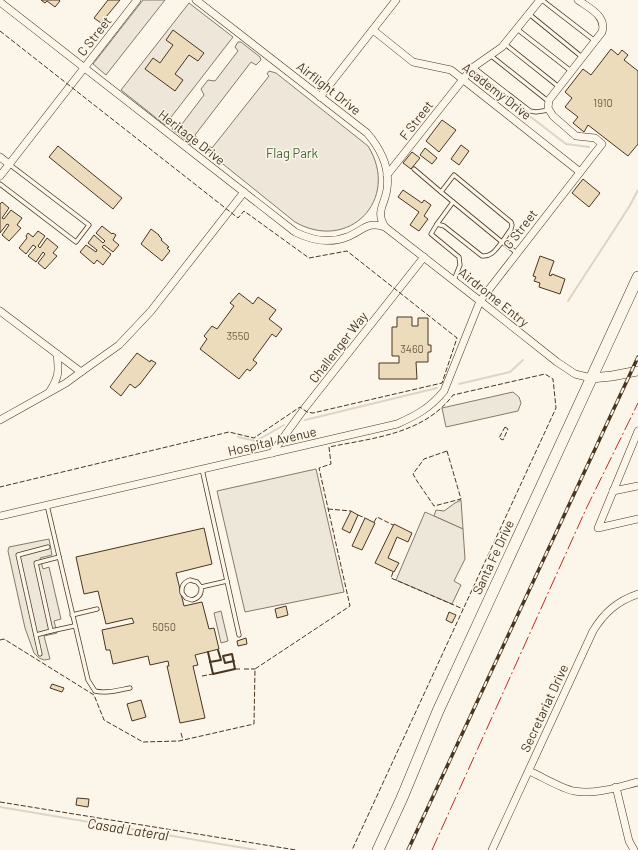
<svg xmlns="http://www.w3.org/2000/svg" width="638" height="850" font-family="Barlow,sans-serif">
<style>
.green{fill:#ede6d9;stroke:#887966}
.parking{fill:#ede7d9;stroke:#887966}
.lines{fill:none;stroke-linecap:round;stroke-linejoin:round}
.stream{stroke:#dcd4c6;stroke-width:2}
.building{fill:#ecdcbc;stroke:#4a3520}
.service-casing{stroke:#4a3520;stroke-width:5}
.minor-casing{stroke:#4a3520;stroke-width:8}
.secondary-casing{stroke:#4a3520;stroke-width:10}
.primary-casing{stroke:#4a3520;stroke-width:12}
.service{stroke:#fbf6e9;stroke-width:3.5}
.minor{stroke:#fbf6e9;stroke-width:7}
.secondary{stroke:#fbf6e9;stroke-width:9}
.primary{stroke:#fbf6e9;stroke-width:11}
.rail-casing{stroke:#4a3520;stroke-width:3.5}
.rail{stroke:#fbf6e9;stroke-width:2;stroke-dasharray:6;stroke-linecap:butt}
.fence{stroke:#4a3520;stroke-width:1;stroke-dasharray:5 2;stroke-linecap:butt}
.wall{stroke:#4a3520;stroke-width:2}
.power{stroke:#c62828;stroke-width:1;stroke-dasharray:14 3 2 3;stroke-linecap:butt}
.labels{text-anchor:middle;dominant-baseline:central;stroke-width:3;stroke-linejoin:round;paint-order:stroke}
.number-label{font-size:11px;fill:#725f47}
.street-label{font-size:13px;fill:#4a3520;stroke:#fbf6e9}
.park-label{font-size:13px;fill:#436837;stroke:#fbf6e9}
.water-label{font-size:14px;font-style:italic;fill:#4a3520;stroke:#fbf6e9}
</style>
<rect width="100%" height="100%" fill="#fbf6e9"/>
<g class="green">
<polygon points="143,0 165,0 106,75 93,64"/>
<polygon points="189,3 233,37 165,125 121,90"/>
<polygon points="238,42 241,42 260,57 261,60 256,65 251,62 195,135 198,140 195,145 190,144 172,129 173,124 176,122 182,124 204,95 201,89 208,80 215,81 238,51 235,47"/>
<path d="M 269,71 L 276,73 L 368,146 C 401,199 349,253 295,222 L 208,152 L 209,146 L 212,148 L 269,76 L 267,74 Z"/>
<polygon points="461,500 463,529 434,516 436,510 444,511 455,503"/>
</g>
<g class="parking">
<polygon points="513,392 519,397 521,403 518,411 446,427 442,408"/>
<polygon points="316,469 344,592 245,612 217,491"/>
<polygon points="425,512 463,529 465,559 454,581 461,585 452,604 396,580"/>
<polygon points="49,539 52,555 40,558 43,569 49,567 61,619 54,621 57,633 44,636 50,659 44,660 39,658 34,653 25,628 8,551 9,547"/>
<polygon points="221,611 228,641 221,643 214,613"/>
</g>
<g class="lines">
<g class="stream">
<polyline points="476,75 566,144 589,147"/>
<polyline points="568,301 629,207 638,190"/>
<polyline points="459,384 510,372 523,360"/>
<polyline points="305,420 437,388"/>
<polyline points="238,437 256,441 284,425"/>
<polyline points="0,807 256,850"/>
</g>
</g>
<g class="building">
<polygon points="41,0 59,0 60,1 55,7 47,1 45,3"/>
<polygon points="108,0 120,0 101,23 94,18"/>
<polygon points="173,30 204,53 198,61 189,55 175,74 183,80 175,91 145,69 153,58 160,63 173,45 166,40"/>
<polygon points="611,49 618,55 622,50 628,55 624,60 638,71 638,144 628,156 588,125 584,132 573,123 578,117 565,107 572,98 565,92 583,69 591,75"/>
<polygon points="442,120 456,130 439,152 426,141"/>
<polygon points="461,145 469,151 459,165 451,159"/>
<polygon points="58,146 122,198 113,209 49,157"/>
<polygon points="425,148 437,158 432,164 420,155"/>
<polygon points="412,152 420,158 411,169 403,163"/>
<polygon points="583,179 600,193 589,207 572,193"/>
<polygon points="403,190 422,203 424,200 431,205 424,216 428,219 419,231 410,225 419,212 398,197"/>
<polygon points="2,202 9,208 2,218 4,219 11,210 22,218 17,225 21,228 9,241 2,235 9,225 7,224 0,233 0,204"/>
<polygon points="102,226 112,234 113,233 116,235 113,240 119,245 113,252 104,245 102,247 111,254 103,265 97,260 94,264 80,252 86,245 96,252 97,250 88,243 94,235 103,243 105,241 96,233"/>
<polygon points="151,229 159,235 159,236 162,239 161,240 169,247 167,248 170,251 162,261 141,244"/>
<polygon points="38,231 45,236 38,246 40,248 47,238 58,247 53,253 57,256 45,269 38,263 45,254 43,252 36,262 28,256 36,247 33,245 26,254 19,248 27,238 26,236 28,233 33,237"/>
<polygon points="540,256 554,261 549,275 551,276 552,274 565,279 560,294 539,287 540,283 534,281 536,277 533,276"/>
<polygon points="239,293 253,304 258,297 276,310 269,319 282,329 276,337 272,334 253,360 257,363 250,371 247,369 239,379 200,349 207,339 204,336 212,326 217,329 234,306 230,303"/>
<polygon points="397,317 412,317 412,326 418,326 418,318 428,318 428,345 431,345 431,352 428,352 428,362 416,362 417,379 379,379 379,363 399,363 399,356 392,356 392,327 397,327"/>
<polygon points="137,353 150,362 151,360 156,363 140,384 135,388 130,384 121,396 110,387"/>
<polygon points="351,511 358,515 350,533 342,529"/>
<polygon points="365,518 375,523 362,550 352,546"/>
<polygon points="394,524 412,533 408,542 397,537 388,558 399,563 394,572 375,563"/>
<polygon points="204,528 212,564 176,573 184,606 202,602 209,629 214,628 219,649 195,655 198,665 193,666 205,718 180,723 167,666 169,666 168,661 150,665 148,656 113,664 110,650 106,650 102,630 134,623 132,618 106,624 98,591 84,594 76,557"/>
<polygon points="286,606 288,615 277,618 275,609"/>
<polygon points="449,612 456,615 452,623 446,620"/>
<polygon points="246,638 247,644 238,646 237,641"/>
<polygon points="52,684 64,688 62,692 50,688"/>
<polygon points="141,700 146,717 132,721 127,704"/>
<polygon points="77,798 89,799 88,807 76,805"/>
</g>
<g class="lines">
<defs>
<g id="service">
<polyline points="542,0 595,41"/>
<polyline points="529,14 582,57"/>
<polyline points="517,29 571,71"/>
<polyline points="505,44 559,87"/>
<polyline points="490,55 548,101"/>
<polyline points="473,67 530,111 536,112 549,110"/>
<polyline points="414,169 441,192 454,175 511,222 512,225 511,229 502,242 517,253"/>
<polyline points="0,184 76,242 89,225 9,164"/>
<path d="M 441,192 L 502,242 C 496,249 492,257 482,256 L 444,226 L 437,224 L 431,234 L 459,257 L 460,265 L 454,280"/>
<polyline points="437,224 453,202"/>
<polyline points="202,469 239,635"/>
<path d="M 47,505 L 88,680 L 95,691 C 106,694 119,690 130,688"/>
<polyline points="59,557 36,563 51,631 74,626"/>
<path d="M 201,587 C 202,594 199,598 192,600 L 186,598 L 182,593 C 181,586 184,582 190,580 L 197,582 L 201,587 L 227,581"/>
<polyline points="72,615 97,609"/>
<polyline points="36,635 51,631"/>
<polyline points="40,654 18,555 48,547"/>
</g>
<g id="minor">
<path d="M 196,0 L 367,133 C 380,148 390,168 387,189 C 385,205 375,211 385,227"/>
<path d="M 0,2 L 295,232 C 311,240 329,244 347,237 C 361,232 368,220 385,227 L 480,301 L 557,362 L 575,374 L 591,378"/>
<polyline points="373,30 413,62 451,70 580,172"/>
<polyline points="320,97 396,0"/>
<polyline points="0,157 9,164"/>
<polyline points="387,175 472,68 502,47 540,0"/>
<polyline points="0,176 137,0"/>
<polyline points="0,311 81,372 119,345 151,311 244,192"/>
<path d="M 50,391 C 59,377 59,371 57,354"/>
<polyline points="0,420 66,383 81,372"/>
<polyline points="638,431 598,528 638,519"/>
<polyline points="272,453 304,409 424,257"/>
<polyline points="613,491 638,486"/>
<path d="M 0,516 L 397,424 C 417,415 430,408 444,391 L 480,301 L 602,144 L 595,138 L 576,136 L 553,116 L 548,108 L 549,100 L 602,32 C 607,16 589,8 578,0"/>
<path d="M 529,771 C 541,776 562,789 574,791 C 595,795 618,787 638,782"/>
<polyline points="616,787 629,841 634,850"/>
<path d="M 492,850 L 593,631 C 604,613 617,601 638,594"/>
</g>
<polyline id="secondary" points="591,378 612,376 638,371"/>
<polyline id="primary" points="378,850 402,798 438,711 638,277"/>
</defs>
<use href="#service" class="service-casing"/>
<use href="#minor" class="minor-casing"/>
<use href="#secondary" class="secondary-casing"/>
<use href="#primary" class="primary-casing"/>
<use href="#service" class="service"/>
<use href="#minor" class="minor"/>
<use href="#secondary" class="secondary"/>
<use href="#primary" class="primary"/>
<defs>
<polyline id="rail" points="408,850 638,357"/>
</defs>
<use href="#rail" class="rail-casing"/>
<use href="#rail" class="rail"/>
<g class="fence">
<polyline points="0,31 238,218 244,211 309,258 347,251 457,338 442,383 313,413 307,412 300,407 254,438 229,432 0,487"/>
<polygon points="505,427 508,429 503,440 499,438"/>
<polygon points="447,451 461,499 434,506 417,481 413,474 424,459"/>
<polyline points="328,509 351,511"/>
<polyline points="358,515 365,518"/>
<polyline points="374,522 377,517 393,525"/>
<polyline points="393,572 391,578 463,609"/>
<path d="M 0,640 L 4,639 L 94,695 L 104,720 L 143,742 L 179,741 L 254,724 L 255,669 L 350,606 L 319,468 L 331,464 L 329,447 C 373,438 424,434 453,395 L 545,374 L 553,379 L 556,408 L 352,850"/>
<polyline points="235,669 240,669"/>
<polyline points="244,669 255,669"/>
<polyline points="202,676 213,674"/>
<polyline points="181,733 183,740"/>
<polyline points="0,802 296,850"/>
</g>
<g class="wall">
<polyline points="208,652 213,674 235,669 232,654 223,656 225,663 234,661"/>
<polyline points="210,662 221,660 218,650"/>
</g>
<polyline class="power" points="432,850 586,509 638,403"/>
</g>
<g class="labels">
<g class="number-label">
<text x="603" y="102">1910</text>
<text x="238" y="335">3550</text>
<text x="412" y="348">3460</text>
<text x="164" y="626">5050</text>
</g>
<g class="street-label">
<text transform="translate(94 36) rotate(-52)">C Street</text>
<text transform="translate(329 88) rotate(38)">Airflight Drive</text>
<text transform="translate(497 91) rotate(38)">Academy Drive</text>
<text transform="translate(416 120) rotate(-52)">F Street</text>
<text transform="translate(192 137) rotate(38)">Heritage Drive</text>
<text transform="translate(520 229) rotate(-52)">G Street</text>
<text transform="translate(494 297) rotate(39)">Airdrome Entry</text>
<text transform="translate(338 347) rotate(-52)">Challenger Way</text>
<text transform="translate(272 441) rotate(-13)">Hospital Avenue</text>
<text transform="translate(493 557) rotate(-65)">Santa Fe Drive</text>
<text transform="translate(544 708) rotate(-65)">Secretariat Drive</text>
</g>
<g class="park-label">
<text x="292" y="153">Flag Park</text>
</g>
<g class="water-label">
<text transform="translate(128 829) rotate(9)">Casad Lateral</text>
</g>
</g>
</svg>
